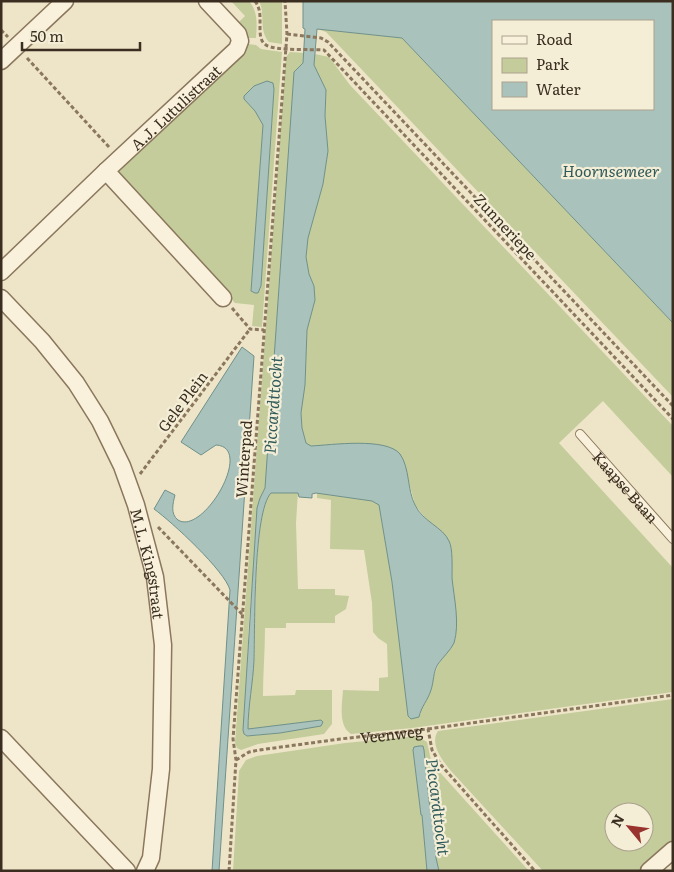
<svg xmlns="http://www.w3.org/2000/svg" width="674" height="872" font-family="Literata,serif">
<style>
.green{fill:#c4cc9b;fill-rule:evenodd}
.water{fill:#a9c2bc;stroke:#6f918a;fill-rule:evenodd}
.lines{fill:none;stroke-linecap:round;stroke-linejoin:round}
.service-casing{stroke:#8a775d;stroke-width:10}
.minor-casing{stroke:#8a775d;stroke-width:19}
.path{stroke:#8a775d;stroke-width:3;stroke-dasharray:4 2.5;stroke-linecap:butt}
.service{stroke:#f9f1db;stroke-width:8}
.minor{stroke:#f9f1db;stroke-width:16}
.labels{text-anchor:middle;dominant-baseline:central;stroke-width:4.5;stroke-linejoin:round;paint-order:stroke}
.street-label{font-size:15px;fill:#3b2e20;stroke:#f5eed7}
.water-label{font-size:16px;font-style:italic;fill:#305a5a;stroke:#f5eed7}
</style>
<rect width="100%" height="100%" fill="#eee5c8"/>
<g class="green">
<path d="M 231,1 L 249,1 C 258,11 257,25 256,38 L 248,38 L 244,31 L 237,24 L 245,16 Z"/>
<path d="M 259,1 L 282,1 L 282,44 L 269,42 C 258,30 266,14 259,1 Z"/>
<polygon points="317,29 402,38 673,323 673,397 326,32"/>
<path d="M 248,44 L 256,45 L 261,49 L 282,52 L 262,327 L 252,326 L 254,305 L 235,303 L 113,173 L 245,50 ZM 273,83 L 274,89 L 261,287 L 260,290 L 251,291 L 263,125 L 255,111 L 244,99 L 244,96 Z"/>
<path d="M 290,52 L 304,53 L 265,489 L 260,498 L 249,621 L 244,735 L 248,736 L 280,733 L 322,721 L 248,729 C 248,706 252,683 254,660 C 256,629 253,512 271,493 L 298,492 L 296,523 L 298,589 L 335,589 L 335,595 L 349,596 L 346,609 L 335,616 L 335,623 L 286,623 L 286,628 L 265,628 C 265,651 263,673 263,696 L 295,695 L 296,690 L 332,690 L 332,724 L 324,734 L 258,744 L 241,750 L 237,748 L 235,742 L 286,57 Z"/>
<path d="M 315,54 L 329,57 L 350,85 L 673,426 L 673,477 L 603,401 L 559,443 L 673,568 L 673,692 L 412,728 L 351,734 C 338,726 342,704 343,690 L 379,691 L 379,678 L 388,677 L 387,644 L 378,638 L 373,632 L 372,603 L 364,550 L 330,549 L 331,500 L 317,498 L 317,493 L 373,501 L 379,505 L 392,582 L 408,716 L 411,719 L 420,715 L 421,708 L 432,688 L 432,681 L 438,665 L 453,643 L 440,530 L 431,525 L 415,505 L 404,464 L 399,454 L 389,447 L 311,446 L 306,443 L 302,428 L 301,413 L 305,385 L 307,330 L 315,300 L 314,286 L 309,274 L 306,257 L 308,238 L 323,184 L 328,151 L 325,116 L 326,90 L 314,65 Z"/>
<path d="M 673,699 L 673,840 L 638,871 L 543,871 L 451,771 C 443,761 429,744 438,731 ZM 614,812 L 644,812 L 644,842 L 614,842 Z"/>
<polygon points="417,736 427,742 431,760 436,768 529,871 439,871 436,858 434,824 429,801 424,750 413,750 421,815 422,815 427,871 233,871 239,771 246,760 257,756 345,743"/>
</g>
<g class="water">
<path d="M 303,1 L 673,1 L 673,323 L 402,38 L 317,29 L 314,65 L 326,90 L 325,116 L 328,151 L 323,184 L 308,238 L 306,257 L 309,274 L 314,286 L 315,300 L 307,330 L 305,385 L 301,413 L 302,428 L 306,443 L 311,446 C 331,445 386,437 400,454 C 410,468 407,490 415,505 C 423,522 443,527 449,541 C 453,548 452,569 452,578 C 454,598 460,623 454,643 C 450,651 443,657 438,664 C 433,672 434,681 431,690 C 428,700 421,707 419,717 L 411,719 L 408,716 L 392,582 L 379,505 L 372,501 L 316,493 L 312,494 L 312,498 L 299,497 L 298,493 L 271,493 C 253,512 255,629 254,660 C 253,683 248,706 248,729 L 321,720 L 323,722 L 321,726 L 280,733 L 247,736 L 244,734 L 243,730 L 257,508 L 260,498 L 265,488 L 294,72 L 303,63 L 305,29 L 303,28 ZM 653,21 L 653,109 L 493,109 L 493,21 Z"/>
<polygon points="267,81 273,83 274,89 261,286 258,293 255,293 251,291 263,125 255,111 244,99 244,96 254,86"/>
<path d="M 242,347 L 254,356 L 219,871 L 212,871 L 230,590 C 225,571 172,522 154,509 L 165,490 L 175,495 C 173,503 170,514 178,520 C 203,536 255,447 216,445 L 201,455 L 181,442 Z"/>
<polygon points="419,746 423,746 424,750 429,801 434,824 436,858 439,871 427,871 422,815 421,815 413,750 414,747"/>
</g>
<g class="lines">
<defs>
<g id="service">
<path id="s2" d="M 580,434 L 673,539"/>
</g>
<g id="minor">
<polyline points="1,61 65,1"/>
<polyline points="106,171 223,298"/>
<path id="s3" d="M 1,272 L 106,171 L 237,49 L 240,41 L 238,34 L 207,1"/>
<path id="s4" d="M 1,298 L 42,341 L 76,383 L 100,421 L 122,466 L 136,505 L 155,577 L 163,645 L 161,769 L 151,858 L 145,871"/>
<polyline points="1,738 127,871"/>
<polyline points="649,871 673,850"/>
</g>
</defs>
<use href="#service" class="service-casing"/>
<use href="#minor" class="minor-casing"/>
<g class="path">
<path d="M 255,1 C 261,9 260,18 260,27 C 260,34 260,41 266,45 C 275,51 312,49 324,50 L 673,419"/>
<polyline points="1,30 8,37"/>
<polyline points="287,34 321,38 328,42 673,406"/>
<polyline points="27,58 109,147"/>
<polyline points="232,308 250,329 264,330"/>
<polyline points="140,474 250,329"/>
<polyline points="158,527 242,614"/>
<polyline points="428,729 673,695"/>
<path id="s1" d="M 236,760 L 249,752 L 259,750 L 340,739 L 428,729 L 432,750 L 441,765 L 535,871"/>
<polyline points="229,871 236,760 233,739 287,34 285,1"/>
</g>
<use href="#service" class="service"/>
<use href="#minor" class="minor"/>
</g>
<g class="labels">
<g class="street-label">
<text stroke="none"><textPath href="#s3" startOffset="240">A.J. Lutulistraat</textPath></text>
<text transform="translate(506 226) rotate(47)">Zunneriepe</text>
<text transform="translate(182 401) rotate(-53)">Gele Plein</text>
<text transform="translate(243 459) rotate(-86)">Winterpad</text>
<text stroke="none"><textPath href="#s2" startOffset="70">Kaapse Baan</textPath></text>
<text stroke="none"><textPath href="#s4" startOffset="310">M.L. Kingstraat</textPath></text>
<text stroke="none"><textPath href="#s1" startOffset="159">Veenweg</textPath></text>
</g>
<g class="water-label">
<text x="611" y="170">Hoornsemeer</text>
<text transform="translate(272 405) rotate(-86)">Piccardttocht</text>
<text transform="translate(439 807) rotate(83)">Piccardttocht</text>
</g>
</g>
<rect width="674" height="872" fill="none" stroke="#3b2e20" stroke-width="5"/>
<rect x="492" y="20" width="162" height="90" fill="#f5eed7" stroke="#aba18e"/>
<rect x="502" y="36" width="25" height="8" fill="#f9f1db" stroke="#aba18e"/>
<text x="536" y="45" font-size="15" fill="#3b2e20">Road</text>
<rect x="502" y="58" width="25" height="15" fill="#c4cc9b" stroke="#aba18e"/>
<text x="536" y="70" font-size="15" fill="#3b2e20">Park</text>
<rect x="502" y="82" width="25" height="15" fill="#a9c2bc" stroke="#aba18e"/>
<text x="536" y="95" font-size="15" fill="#3b2e20">Water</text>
<g transform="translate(629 827) rotate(299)"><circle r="24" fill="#f5eed7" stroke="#aba18e"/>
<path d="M0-4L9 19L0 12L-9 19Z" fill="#98332e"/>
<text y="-8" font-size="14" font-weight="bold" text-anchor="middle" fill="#3b2e20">N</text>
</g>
<path d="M22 42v8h118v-8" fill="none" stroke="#3b2e20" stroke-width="2.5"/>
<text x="30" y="42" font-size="15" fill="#3b2e20" stroke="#f5eed7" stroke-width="4" paint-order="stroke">50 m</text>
</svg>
